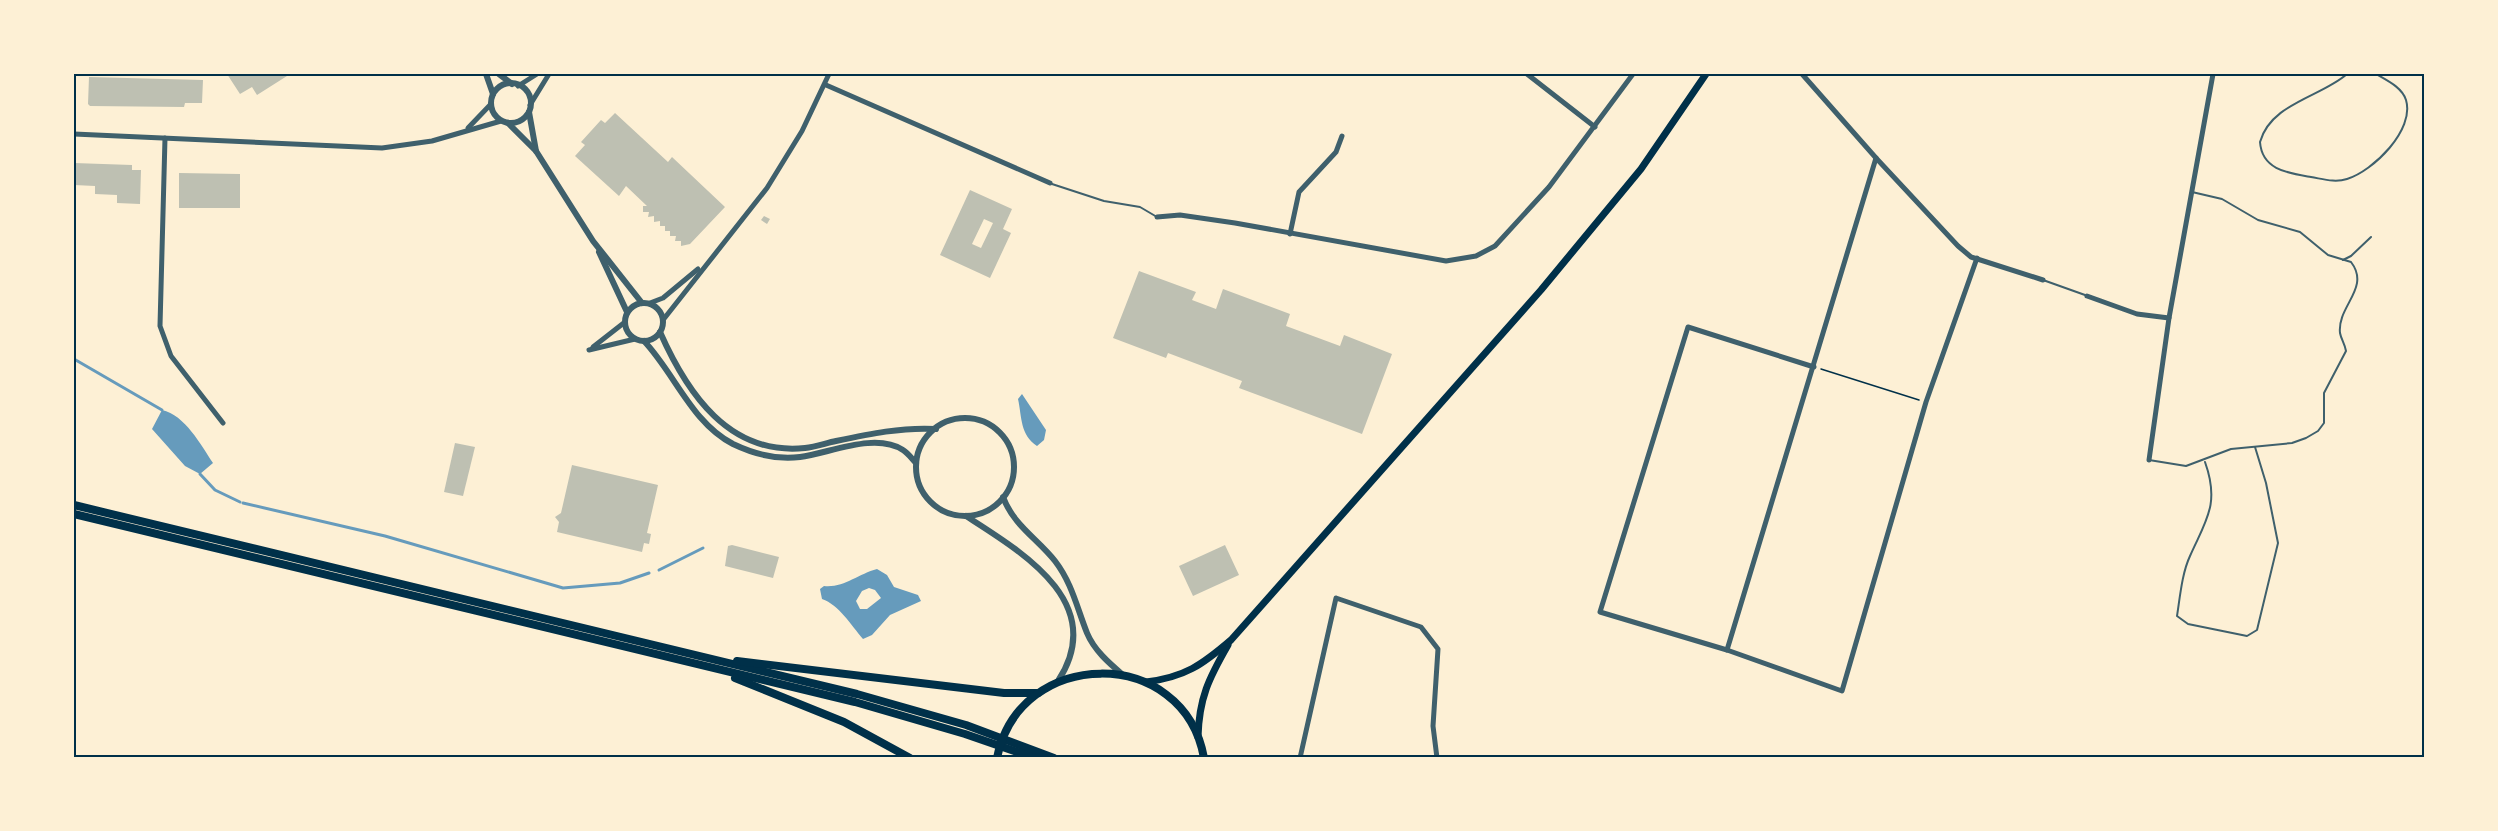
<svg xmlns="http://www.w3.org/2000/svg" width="2498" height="831" font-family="Merriweather,serif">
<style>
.water{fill:#669bbc;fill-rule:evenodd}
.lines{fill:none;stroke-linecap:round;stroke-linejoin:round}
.stream{stroke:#669bbc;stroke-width:3}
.building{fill:#bec0b2;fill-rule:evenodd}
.path{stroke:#003049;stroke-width:1.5}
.service{stroke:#3f606c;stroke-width:2}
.minor{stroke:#3f606c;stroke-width:5}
.tertiary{stroke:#3f606c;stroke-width:6}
.secondary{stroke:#003049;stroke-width:7}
.trunk{stroke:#003049;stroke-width:8}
.neatline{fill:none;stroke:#003049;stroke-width:2}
</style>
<rect width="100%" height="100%" fill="#fdf0d5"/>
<g class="water">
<path d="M 1022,394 L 1046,430 L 1044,440 L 1037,446 C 1020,435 1022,417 1018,399 Z"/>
<path d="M 162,410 C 185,415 201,445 213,463 L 200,474 L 185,466 L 152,429 Z"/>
<path d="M 877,569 L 887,575 L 894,587 L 918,595 L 921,601 L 890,615 L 872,635 L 863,639 C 851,625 839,605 822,599 L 820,589 L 824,586 C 844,588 858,574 877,569 ZM 869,588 L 875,590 L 881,598 L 867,609 L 860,609 L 856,601 L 862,591 Z"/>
</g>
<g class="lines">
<g class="stream">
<polyline points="74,359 162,410"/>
<polyline points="200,474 215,490 240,502"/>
<polyline points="243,503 385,536 563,588 620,583 649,573"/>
<polyline points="659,570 703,548"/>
</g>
</g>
<g class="building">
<polygon points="227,74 286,74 287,76 257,95 252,87 240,94"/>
<polygon points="89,77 203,80 202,103 185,103 184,107 90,106 88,104"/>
<polygon points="615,113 668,162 672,157 725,207 690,244 681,246 681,241 675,241 676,236 670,236 670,231 665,231 665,226 660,226 660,221 654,222 654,216 648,217 649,212 643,212 643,206 647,206 626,186 619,196 575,156 585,145 581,142 601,120 605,123"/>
<polygon points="74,163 132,165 132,170 141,170 140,204 117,203 117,195 95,194 95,186 74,185"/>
<polygon points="179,173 240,174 240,208 179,208"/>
<path d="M 970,190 L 1012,209 L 1003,229 L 1011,233 L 990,278 L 940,255 ZM 984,219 L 993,223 L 981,248 L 972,244 Z"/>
<polygon points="764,216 770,219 767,224 761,220"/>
<polygon points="1139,271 1196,292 1192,300 1216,309 1223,289 1290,314 1286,326 1340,346 1344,335 1392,354 1362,434 1239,388 1242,381 1168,353 1166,358 1113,338"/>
<polygon points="455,443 475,447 463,496 444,492"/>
<polygon points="572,465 658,485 647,533 651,534 649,544 644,543 642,552 557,532 559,522 555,517 561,513"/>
<polygon points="732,545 779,557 773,578 725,566 728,546"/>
<polygon points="1225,545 1239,575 1193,596 1179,566"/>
</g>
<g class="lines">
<polyline class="path" points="1821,369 1919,400"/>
<g class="service">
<path d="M 2347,74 C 2321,97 2271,103 2260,142 C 2262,170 2288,173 2311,177 C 2323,179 2335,183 2347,179 C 2373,171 2415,130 2406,100 C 2402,87 2386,80 2376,74"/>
<polyline points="1052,184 1104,201 1140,207 1157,217"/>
<polyline points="2343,260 2351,256 2371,237"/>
<polyline points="2043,280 2085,295"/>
<path d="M 2149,460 L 2186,466 L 2231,449 L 2292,443 L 2306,438 L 2318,431 L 2324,423 L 2324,393 L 2346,351 C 2345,344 2341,339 2340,333 C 2337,306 2371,288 2351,262 L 2328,255 L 2300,232 L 2258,220 L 2222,199 L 2192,192"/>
<path d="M 2205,462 C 2220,504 2206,520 2190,556 C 2182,573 2180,597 2177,616 L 2188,624 L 2247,636 L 2257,630 L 2278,543 L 2266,483 L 2255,447"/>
</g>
<g class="minor">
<polyline points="1527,74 1595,127"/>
<polyline points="1802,74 1876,158 1958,246 1971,257 2043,280"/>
<polyline points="826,85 1050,183"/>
<polyline points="518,86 537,74"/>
<polyline points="530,105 549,74"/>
<polyline points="468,128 491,104"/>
<polyline points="74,134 382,148 432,141 501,121"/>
<polyline points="165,138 160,326 171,356 223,423"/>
<polyline points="1157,217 1180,215 1235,223 1446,261 1476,256 1495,246 1549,187 1633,74"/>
<polyline points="1290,234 1299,192 1336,152 1342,136"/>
<polyline points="2087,296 2137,314 2169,318"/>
<polyline points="650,303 663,298 698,269"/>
<polyline points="663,320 767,188 802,131 829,74"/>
<polyline points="593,347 625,322"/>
<polyline points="589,350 635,339"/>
<polyline points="1814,367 1688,327 1600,612 1727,650 1842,691 1926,402 1977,258"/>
<polyline points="2149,460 2169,318 2213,74"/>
<polyline points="1727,650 1876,158"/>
<polyline points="1300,758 1336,598 1421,627 1438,649 1433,726 1437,758"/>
</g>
<g class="tertiary">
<polyline points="486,74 493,94"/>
<polyline points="499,74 512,84"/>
<circle cx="511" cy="103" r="20"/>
<polyline points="529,112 536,151"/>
<polyline points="508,123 536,151 593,241 642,303"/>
<polyline points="599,252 627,312"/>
<circle cx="644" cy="322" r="19"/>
<path d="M 660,332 C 687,393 729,456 805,448 C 816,447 826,443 836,441 C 869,434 902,427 936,429"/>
<path d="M 644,341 C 675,374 692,423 733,444 C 754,454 777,460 800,457 C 830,453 875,432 903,450 C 908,453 912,459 916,463"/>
<circle cx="965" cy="467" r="49"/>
<path d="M 1003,497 C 1014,526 1037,538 1055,561 C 1072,583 1077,608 1087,633 C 1094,650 1109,663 1123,675"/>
<path d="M 966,516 C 1022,552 1109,603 1058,681"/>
</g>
<g class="secondary">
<path d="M 1146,682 C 1185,677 1202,665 1231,640 L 1541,290 L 1641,169 L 1706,74"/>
<path d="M 1198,737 C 1199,698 1209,678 1228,645"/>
</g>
<g class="trunk">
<polyline points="74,505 857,694 966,725 1054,758"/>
<polyline points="74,514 855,702 965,734 1035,758"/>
<polyline points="737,661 1004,693 1038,693"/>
<polyline points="735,678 844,722 910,758"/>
<path d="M 997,758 C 1019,646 1184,645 1204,758"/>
</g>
</g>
<rect width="2498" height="831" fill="none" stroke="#fdf0d5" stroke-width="150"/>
<rect x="75" y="75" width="2348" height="681" class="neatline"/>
</svg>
